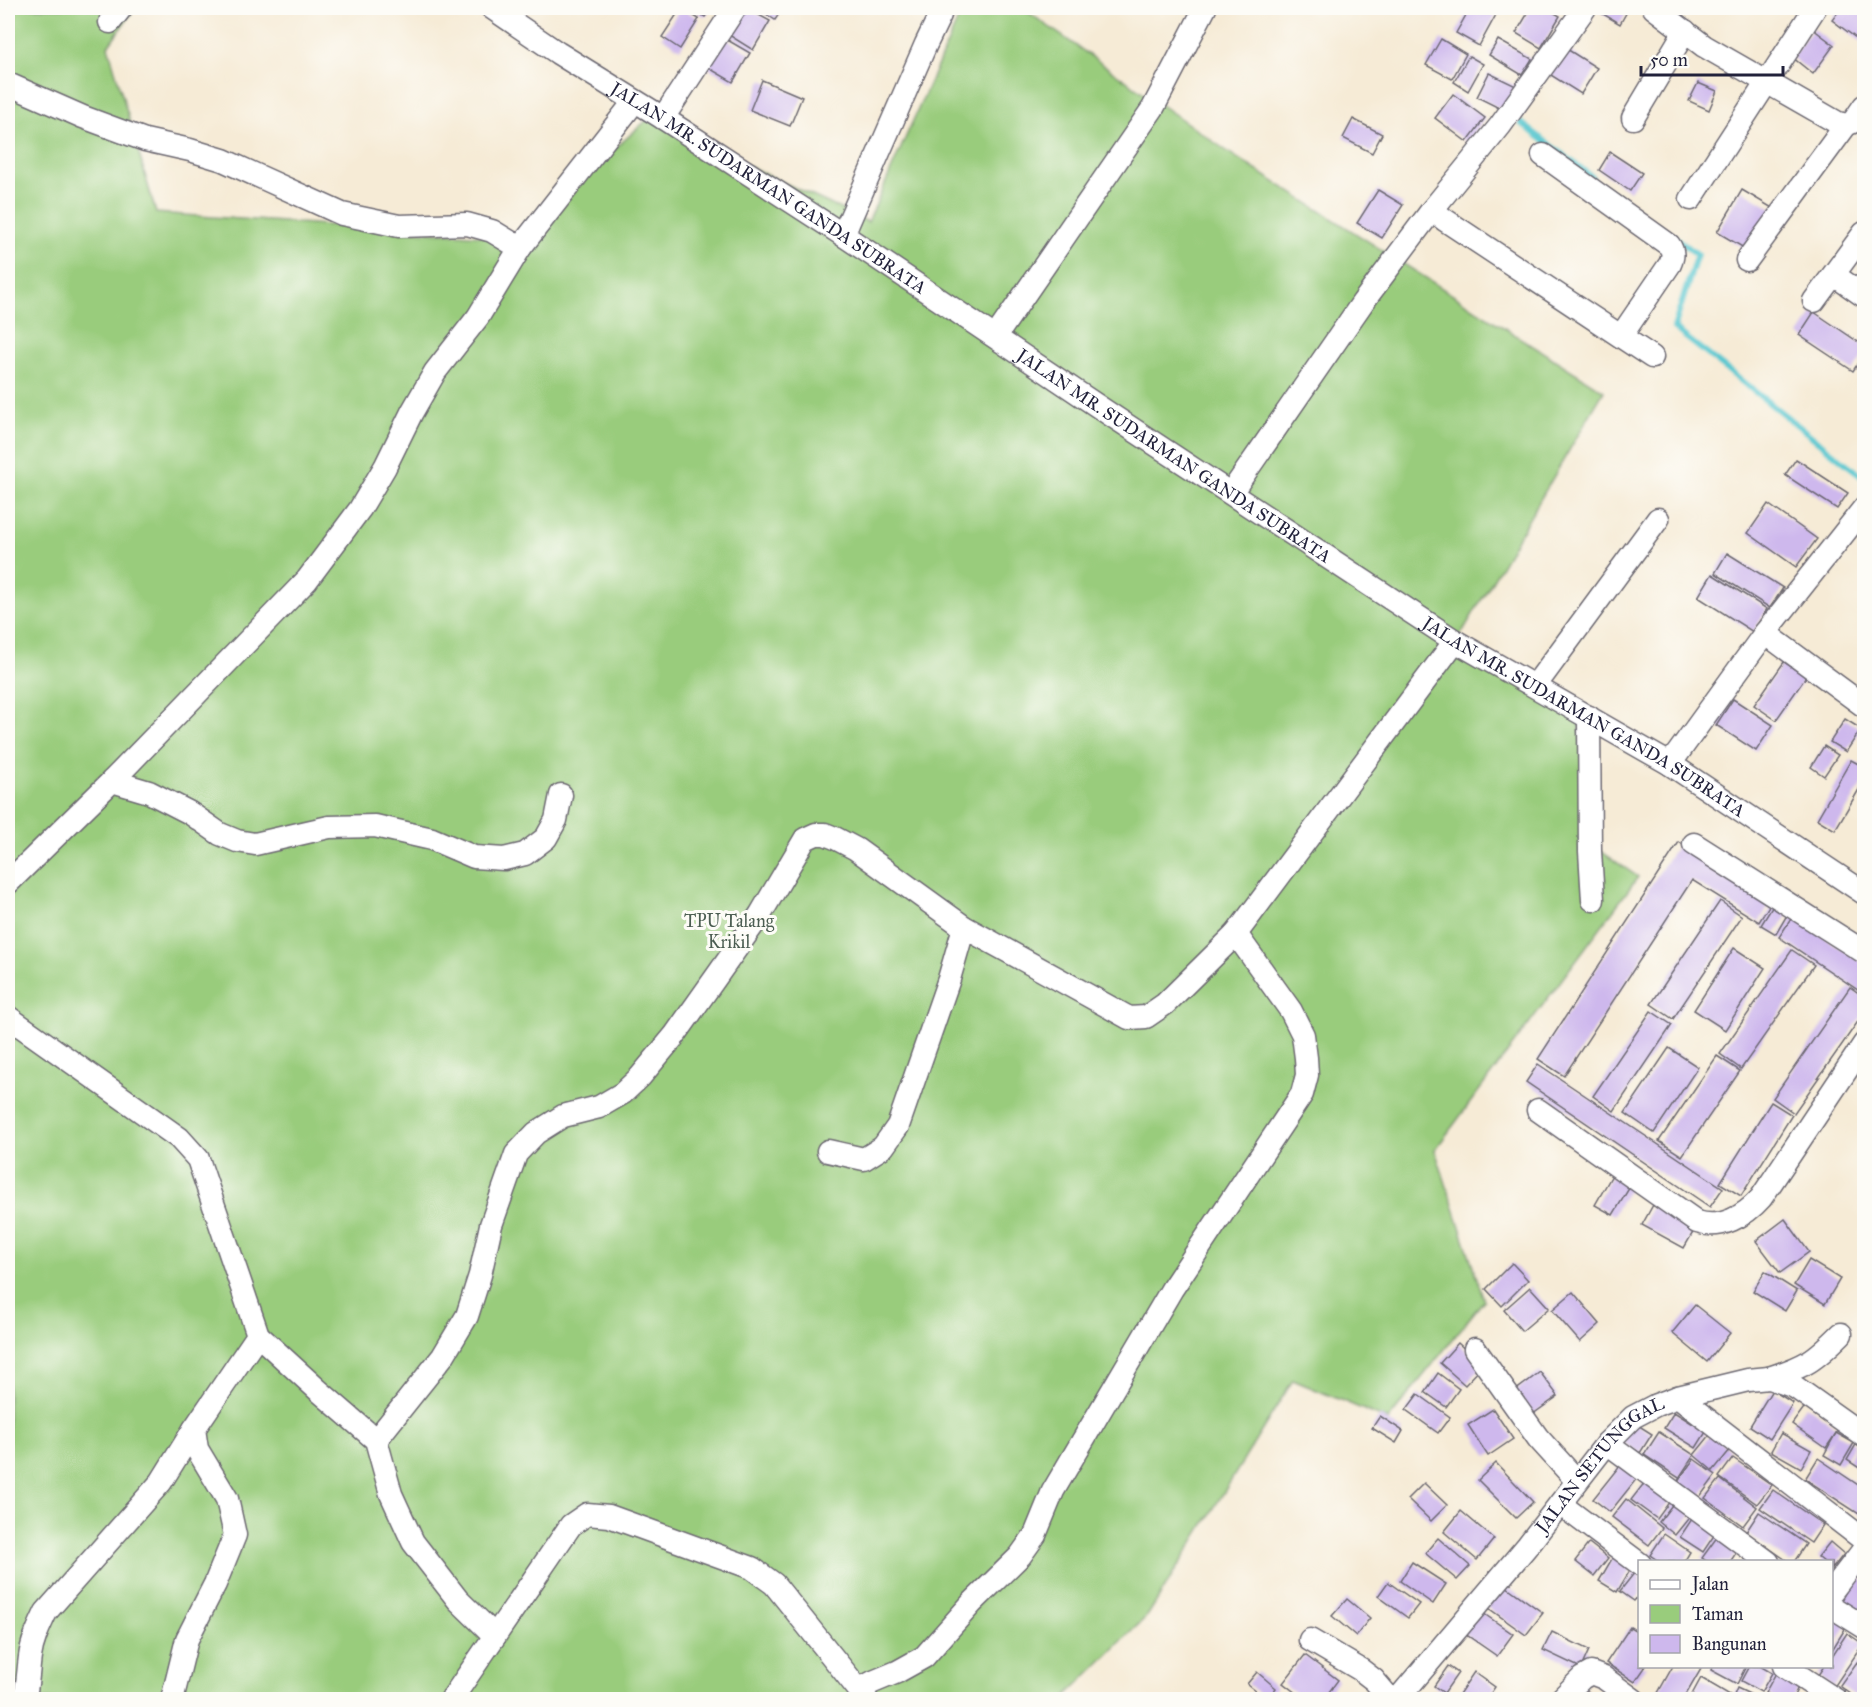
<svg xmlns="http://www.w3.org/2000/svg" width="1872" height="1707" font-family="'IM FELL Great Primer',serif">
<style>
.green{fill:#99cc7c;stroke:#5e775c;stroke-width:1.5}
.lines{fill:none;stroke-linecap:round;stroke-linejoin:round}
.stream{stroke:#5bc8d0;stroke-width:6}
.building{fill:#ceb8ed}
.minor-casing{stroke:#6c6871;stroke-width:25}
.minor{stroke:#fff;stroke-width:22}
.labels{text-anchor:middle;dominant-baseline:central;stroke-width:6;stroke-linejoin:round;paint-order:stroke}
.street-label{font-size:18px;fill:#22223b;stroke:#fdfcf7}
.park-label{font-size:18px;fill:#4c5e52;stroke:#fdfcf7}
</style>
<rect width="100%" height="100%" fill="#fdfcf7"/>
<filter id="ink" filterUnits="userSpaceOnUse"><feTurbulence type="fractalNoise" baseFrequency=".0167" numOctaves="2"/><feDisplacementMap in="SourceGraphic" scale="12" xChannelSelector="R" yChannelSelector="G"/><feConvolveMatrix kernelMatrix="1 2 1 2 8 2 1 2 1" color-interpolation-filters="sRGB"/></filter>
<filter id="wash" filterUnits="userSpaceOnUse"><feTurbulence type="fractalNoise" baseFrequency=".008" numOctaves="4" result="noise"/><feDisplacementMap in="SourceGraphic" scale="24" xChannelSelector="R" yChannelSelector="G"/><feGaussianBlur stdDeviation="1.35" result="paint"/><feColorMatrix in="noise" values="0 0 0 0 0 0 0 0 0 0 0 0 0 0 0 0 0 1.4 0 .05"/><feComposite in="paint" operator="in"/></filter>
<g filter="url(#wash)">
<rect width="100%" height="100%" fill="#f6ebd6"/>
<polygon class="green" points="8,8 135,8 108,46 156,213 515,238 648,119 868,222 963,8 1022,8 1237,158 1604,391 1460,636 1580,724 1589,843 1638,877 1435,1150 1484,1300 1388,1420 1293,1380 1148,1615 1063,1699 8,1700"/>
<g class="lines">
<g class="stream">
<polyline points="1521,123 1592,177"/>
<polyline points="1675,238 1697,254 1674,328 1862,476 1864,480"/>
</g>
</g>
<g id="blocks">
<g class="building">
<polygon points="681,8 699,19 680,49 662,37"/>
<polygon points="690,8 711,8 705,17"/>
<polygon points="746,8 770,21 753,50 729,35"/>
<polygon points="757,8 783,8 775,20"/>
<polygon points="1470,8 1491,8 1498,11 1479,46 1456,33"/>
<polygon points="1531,8 1546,8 1560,16 1541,48 1516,33"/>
<polygon points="1601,8 1629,8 1620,24 1598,11"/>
<polygon points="1841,8 1864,8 1864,44 1832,20"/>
<polygon points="1813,29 1834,45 1813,74 1792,57"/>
<polygon points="724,38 750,53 733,82 707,67"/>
<polygon points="1441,39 1466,54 1452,79 1426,65"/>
<polygon points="1498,40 1532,59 1522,75 1489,55"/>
<polygon points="1562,46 1597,68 1581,94 1546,72"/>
<polygon points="1469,56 1483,64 1468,91 1454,82"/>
<polygon points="1489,73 1516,86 1505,111 1477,97"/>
<polygon points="762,80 802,97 790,126 750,110"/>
<polygon points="1698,83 1717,91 1709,110 1689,101"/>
<polygon points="1453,94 1485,118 1467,142 1435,118"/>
<polygon points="1353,119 1382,134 1372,153 1343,138"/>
<polygon points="1610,152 1642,173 1630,191 1599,170"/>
<polygon points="1378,190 1403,205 1382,238 1357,223"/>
<polygon points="1742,190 1774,209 1749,251 1717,232"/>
<polygon points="1814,312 1864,346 1864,354 1853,371 1799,335"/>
<polygon points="1796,459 1848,493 1837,509 1785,475"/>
<polygon points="1768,504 1817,539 1796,567 1748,533"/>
<polygon points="1727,553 1783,588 1770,608 1715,573"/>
<polygon points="1712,574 1767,609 1753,632 1698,597"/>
<polygon points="1784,662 1806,677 1776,720 1754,705"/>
<polygon points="1733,699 1773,725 1756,751 1716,725"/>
<polygon points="1845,719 1861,729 1846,752 1830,742"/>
<polygon points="1824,746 1838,755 1824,776 1811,767"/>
<polygon points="1851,760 1864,767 1864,781 1835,830 1817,819"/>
<polygon points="1679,842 1772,901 1759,922 1692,880 1564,1076 1538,1059"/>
<polygon points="1720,901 1742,916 1673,1019 1651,1004"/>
<polygon points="1776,901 1790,910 1776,934 1761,925"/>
<polygon points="1793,916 1864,964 1864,994 1779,937"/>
<polygon points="1734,948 1765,968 1725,1030 1694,1010"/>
<polygon points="1792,950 1814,965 1741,1069 1720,1054"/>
<polygon points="1850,987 1864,997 1864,1013 1794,1113 1773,1098"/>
<polygon points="1651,1011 1672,1025 1614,1111 1593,1096"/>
<polygon points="1669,1048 1698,1067 1654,1133 1625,1113"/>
<polygon points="1717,1056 1740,1071 1682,1156 1659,1141"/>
<polygon points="1538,1064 1723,1188 1710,1207 1526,1082"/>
<polygon points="1771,1102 1792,1115 1741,1196 1720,1183"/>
<polygon points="1612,1175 1631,1185 1613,1215 1595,1205"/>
<polygon points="1653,1205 1695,1229 1684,1248 1642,1225"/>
<polygon points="1785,1219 1809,1252 1780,1273 1756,1241"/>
<polygon points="1809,1260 1840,1279 1825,1304 1794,1285"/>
<polygon points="1512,1263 1528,1280 1502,1306 1486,1289"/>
<polygon points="1765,1271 1797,1291 1785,1311 1753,1291"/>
<polygon points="1530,1287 1549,1308 1522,1331 1504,1310"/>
<polygon points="1573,1292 1600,1324 1580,1342 1552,1310"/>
<polygon points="1695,1305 1730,1333 1707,1362 1672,1333"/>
<polygon points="1458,1343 1483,1366 1465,1385 1440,1363"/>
<polygon points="1540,1372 1558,1396 1533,1414 1515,1391"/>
<polygon points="1438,1373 1459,1389 1446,1407 1425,1392"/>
<polygon points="1772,1390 1793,1403 1770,1439 1750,1426"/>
<polygon points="1418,1394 1450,1417 1438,1433 1406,1410"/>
<polygon points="1806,1405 1839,1429 1826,1448 1792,1424"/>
<polygon points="1493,1409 1513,1439 1488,1456 1468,1425"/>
<polygon points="1674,1412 1706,1432 1696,1448 1664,1428"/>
<polygon points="1380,1416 1403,1431 1396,1443 1372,1428"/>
<polygon points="1633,1422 1652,1434 1640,1453 1621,1441"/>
<polygon points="1659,1432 1694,1455 1711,1434 1730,1450 1713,1471 1694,1455 1679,1478 1644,1455"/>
<polygon points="1781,1433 1811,1450 1801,1468 1771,1451"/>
<polygon points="1836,1433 1854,1443 1841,1465 1824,1455"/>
<polygon points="1858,1441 1864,1445 1864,1471 1847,1460"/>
<polygon points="1733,1458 1772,1485 1757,1504 1719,1477"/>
<polygon points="1818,1458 1864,1489 1864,1513 1862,1516 1805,1479"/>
<polygon points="1694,1459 1716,1475 1699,1498 1677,1482"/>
<polygon points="1496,1463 1533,1502 1516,1518 1478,1480"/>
<polygon points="1621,1464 1638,1477 1610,1512 1593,1499"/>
<polygon points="1720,1479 1757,1507 1743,1526 1705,1498"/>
<polygon points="1645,1482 1670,1501 1657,1519 1631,1500"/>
<polygon points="1424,1483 1447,1505 1431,1521 1408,1499"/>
<polygon points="1773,1490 1823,1525 1811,1543 1760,1508"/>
<polygon points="1626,1499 1662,1528 1649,1545 1612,1517"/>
<polygon points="1675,1501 1692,1514 1675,1535 1659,1522"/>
<polygon points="1461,1511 1494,1539 1477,1560 1444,1532"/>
<polygon points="1759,1512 1806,1544 1794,1562 1789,1562 1746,1532"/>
<polygon points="1694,1516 1717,1531 1703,1552 1680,1537"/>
<polygon points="1720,1533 1740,1547 1730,1562 1708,1562 1702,1558"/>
<polygon points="1664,1534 1690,1552 1684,1562 1660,1562 1650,1555"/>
<polygon points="1438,1538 1470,1566 1457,1580 1425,1553"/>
<polygon points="1830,1542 1844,1554 1832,1569 1832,1562 1824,1562 1818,1557"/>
<polygon points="1589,1543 1608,1558 1594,1576 1575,1561"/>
<polygon points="1613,1557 1632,1567 1617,1592 1599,1581"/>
<polygon points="1412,1562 1446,1584 1433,1604 1400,1581"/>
<polygon points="1635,1572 1640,1575 1640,1594 1634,1601 1620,1591"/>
<polygon points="1855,1576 1864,1581 1864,1602 1860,1611 1841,1600"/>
<polygon points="1388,1582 1419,1604 1408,1618 1378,1596"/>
<polygon points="1503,1584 1543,1613 1526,1635 1487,1607"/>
<polygon points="1347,1599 1370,1618 1356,1636 1332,1616"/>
<polygon points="1477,1609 1513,1634 1497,1656 1461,1631"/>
<polygon points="1832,1609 1850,1621 1832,1650"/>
<polygon points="1630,1627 1640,1633 1640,1666 1646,1666 1635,1682 1606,1663"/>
<polygon points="1552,1632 1589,1650 1581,1668 1543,1650"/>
<polygon points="1847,1633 1863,1644 1834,1687 1818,1675 1824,1666 1832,1666 1832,1656"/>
<polygon points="1305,1655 1338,1680 1323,1700 1305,1700 1283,1683"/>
<polygon points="1857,1662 1864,1667 1864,1700 1859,1700 1840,1686"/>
<polygon points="1448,1666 1458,1673 1444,1693 1434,1686"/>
<polygon points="1673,1666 1697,1666 1701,1669 1683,1700 1654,1700"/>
<polygon points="1712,1666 1746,1666 1737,1684 1711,1670"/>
<polygon points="1749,1666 1760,1666 1772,1673 1761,1692 1741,1681"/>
<polygon points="1257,1672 1276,1688 1267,1700 1247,1684"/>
<polygon points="1474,1672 1495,1687 1486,1700 1455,1700"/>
<polygon points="1776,1673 1799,1685 1792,1700 1777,1700 1765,1693"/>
<polygon points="1701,1678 1730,1695 1728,1700 1689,1700"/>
<polygon points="1581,1686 1599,1700 1570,1700"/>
<polygon points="1737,1688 1756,1697 1755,1700 1732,1700"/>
</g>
</g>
</g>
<g filter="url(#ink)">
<use href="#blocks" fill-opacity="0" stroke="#6c6871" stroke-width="1.5"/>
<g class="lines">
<defs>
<g id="minor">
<path id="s1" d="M 492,8 L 558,53 L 663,118 L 843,235 L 1108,413 L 1455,641 L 1670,764 L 1864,893"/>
<polyline points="1654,8 1704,46 1838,123 1846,125"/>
<polyline points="110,22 121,8"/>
<polyline points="8,84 83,117 145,140 190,150 223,160 342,214 399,226 467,224 492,231 520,248"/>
<polyline points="663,118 735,8"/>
<polyline points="1633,118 1685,31"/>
<path d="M 1543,155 L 1669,245 C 1674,252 1673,257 1670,264 L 1621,336"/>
<polyline points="1691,199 1815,8"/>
<polyline points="1432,210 1445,220 1652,357"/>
<polyline points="843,235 926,44 940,15"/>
<polyline points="1747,260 1846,125 1853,122 1864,106"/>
<polyline points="1834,275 1864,296"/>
<polyline points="1814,301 1864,233"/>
<polyline points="996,336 1153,108 1205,8"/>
<polyline points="1231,493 1363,302 1432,210 1500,126 1585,8"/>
<polyline points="1765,633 1864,706"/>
<polyline points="1535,686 1658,519"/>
<polyline points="1589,717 1590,851 1593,900"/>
<polyline points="1670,764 1765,633 1864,508"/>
<polyline points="112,781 149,792 190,813 220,834 237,841 255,844 329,827 375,826 432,839 474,857 504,859 525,854 546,838 556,820 561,795"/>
<polyline points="1694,844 1864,952"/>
<polyline points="8,883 112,781 307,580 360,509 385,467 412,412 435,372 478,317 520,248 634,102"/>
<polyline points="8,1017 179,1138 198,1159 258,1335 318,1390 376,1440 391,1494 413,1542 458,1600 495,1636"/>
<path d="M 1538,1110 L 1697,1222 C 1721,1230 1745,1216 1761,1198 L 1864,1044"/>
<polyline points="828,1151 864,1159 883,1147 898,1126 949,979 964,927"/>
<polyline points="1475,1349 1538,1438 1577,1481"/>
<path d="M 1769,1378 C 1806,1366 1814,1361 1841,1334"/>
<polyline points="1678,1397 1864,1540"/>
<polyline points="376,1440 443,1356 467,1316 480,1275 491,1225 516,1154 536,1133 563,1116 599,1107 623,1093 640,1077 675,1035 760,915 805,839 816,834 825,834 835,838 856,849 964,927 1129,1018 1146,1017 1165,1004 1236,934 1455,641"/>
<polyline points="1607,1443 1768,1562"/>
<polyline points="1560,1504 1640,1564"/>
<polyline points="1832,1591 1864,1549"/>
<polyline points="1832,1607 1864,1627"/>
<polyline points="1310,1640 1361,1670 1374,1680 1391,1700"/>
<polyline points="1784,1666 1836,1700"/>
<polyline points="860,1689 873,1682 897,1672 924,1657 972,1603 1020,1556 1035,1535 1053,1491 1172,1289 1302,1094 1307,1075 1306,1058 1303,1035 1291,1011 1236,934"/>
<path d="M 24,1700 C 28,1685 28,1671 30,1657 C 32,1641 39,1627 46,1612 L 161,1482 L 194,1429 L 258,1335"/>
<polyline points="172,1700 187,1639 215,1584 235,1535 227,1499 197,1449 194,1429"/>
<polyline points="451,1700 571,1525 587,1514 609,1516 752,1568 774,1584 867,1700"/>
<path id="s2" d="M 1397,1700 L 1528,1545 L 1607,1443 L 1633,1417 L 1656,1405 L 1678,1397 L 1748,1380 L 1769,1378 L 1795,1387 L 1864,1436"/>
<polyline points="1560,1700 1582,1678 1591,1673 1604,1678 1634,1700"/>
</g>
</defs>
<use href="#minor" class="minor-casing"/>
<use href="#minor" class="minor"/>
</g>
</g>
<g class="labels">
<g class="street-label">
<text stroke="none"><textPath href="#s1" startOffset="330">JALAN MR. SUDARMAN GANDA SUBRATA</textPath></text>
<text stroke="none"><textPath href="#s1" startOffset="816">JALAN MR. SUDARMAN GANDA SUBRATA</textPath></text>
<text stroke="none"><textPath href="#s1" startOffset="1302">JALAN MR. SUDARMAN GANDA SUBRATA</textPath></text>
<text stroke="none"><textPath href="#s2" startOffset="312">JALAN SETUNGGAL</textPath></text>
</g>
<g class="park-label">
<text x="729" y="921">TPU Talang<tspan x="729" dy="21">Krikil</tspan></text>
</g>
</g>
<rect width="1872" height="1707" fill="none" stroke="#fdfcf7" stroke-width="30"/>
<rect x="1638" y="1560" width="195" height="108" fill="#fdfcf7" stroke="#a5a5ac" stroke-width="1.5"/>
<rect x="1650" y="1580" width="30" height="9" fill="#ffffff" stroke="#a5a5ac" stroke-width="1.5"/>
<text x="1692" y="1590" font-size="18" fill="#22223b">Jalan</text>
<rect x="1650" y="1605" width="30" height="18" fill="#99cc7c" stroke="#a5a5ac" stroke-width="1.5"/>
<text x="1692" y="1620" font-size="18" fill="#22223b">Taman</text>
<rect x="1650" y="1635" width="30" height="18" fill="#ceb8ed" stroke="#a5a5ac" stroke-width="1.5"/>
<text x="1692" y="1650" font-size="18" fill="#22223b">Bangunan</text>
<path d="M1641 66v9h142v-9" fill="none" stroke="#22223b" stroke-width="3"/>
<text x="1650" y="66" font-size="18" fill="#22223b" stroke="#fdfcf7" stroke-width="4.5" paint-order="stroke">50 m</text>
</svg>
